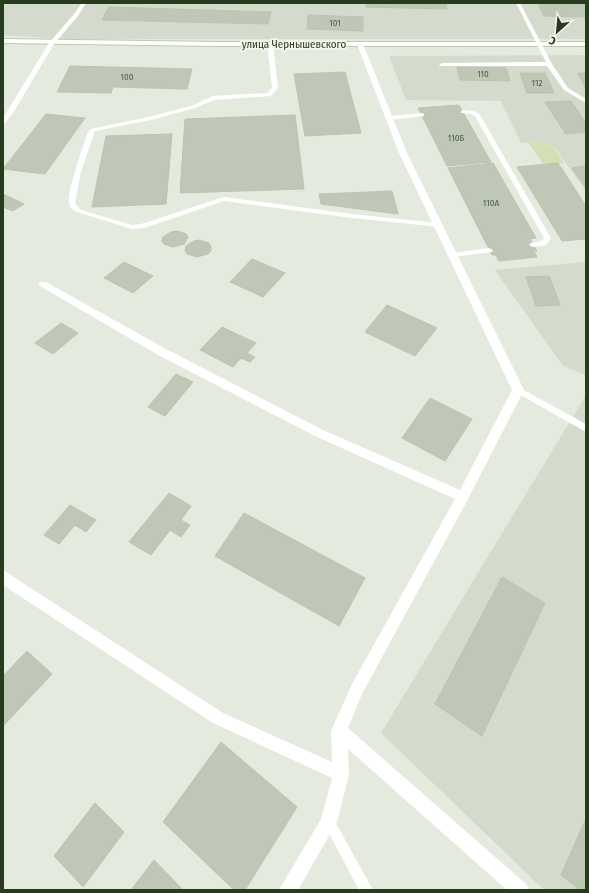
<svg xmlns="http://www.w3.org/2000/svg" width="589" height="893" font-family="'Fira Sans Condensed',sans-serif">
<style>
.built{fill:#d4dacc}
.green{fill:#d6deb4}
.building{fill:#bfc8b6;stroke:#bac5b0}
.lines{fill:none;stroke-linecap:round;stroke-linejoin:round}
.secondary-casing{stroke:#bccbb0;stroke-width:2}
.lane{fill:#fff;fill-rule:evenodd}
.street{fill:#fff;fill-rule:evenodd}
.secondary{fill:#fff;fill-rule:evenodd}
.labels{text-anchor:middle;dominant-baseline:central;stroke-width:3.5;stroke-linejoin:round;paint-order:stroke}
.far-number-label{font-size:9px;fill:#4e5e44}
.far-street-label{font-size:11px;fill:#283b1e;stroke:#f3f7ee}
</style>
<rect width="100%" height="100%" fill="#e4ebde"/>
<g class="built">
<polygon points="3,3 586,3 586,39 63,39 3,35"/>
<polygon points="586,55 586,191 555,148 544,142 521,143 501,101 406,100 389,56"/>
<polygon points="586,262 586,375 563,366 495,270"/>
<polygon points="586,395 586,890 544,890 381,733"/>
</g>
<polygon class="green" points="543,142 554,148 564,163 543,164 529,143"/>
<g class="building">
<polygon points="366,3 446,3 447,9 366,7"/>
<polygon points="538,3 586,3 586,17 544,16"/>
<polygon points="109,7 271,12 268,24 102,20"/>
<polygon points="308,15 363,17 363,31 307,29"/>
<polygon points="70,66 192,69 187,89 113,87 111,93 57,92"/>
<polygon points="457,67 506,68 510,81 460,80"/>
<polygon points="345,72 361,133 305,136 294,74"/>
<polygon points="520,73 545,73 554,93 527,93"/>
<polygon points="578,73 586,73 586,87 585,87"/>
<polygon points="571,101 586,123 586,132 566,134 545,102"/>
<polygon points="459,105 491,162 447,166 418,108"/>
<polygon points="46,114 85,118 45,174 3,169"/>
<polygon points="295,115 304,189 180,193 185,119"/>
<polygon points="172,134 166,204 92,207 106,136"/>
<polygon points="493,163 536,238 530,239 537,251 534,251 537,257 499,261 496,255 492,255 448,168"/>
<polygon points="558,163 586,206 586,239 562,241 517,167"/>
<polygon points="586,166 586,188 572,168"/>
<polygon points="392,191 398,214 321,204 319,194"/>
<polygon points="3,194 24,204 13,211 3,207"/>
<polygon points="177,231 186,234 188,237 184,244 173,247 164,244 162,241 163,237 171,232"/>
<polygon points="199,240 209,243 211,247 211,251 208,254 197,257 187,254 185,250 186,246 194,241"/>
<polygon points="252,259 285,273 263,297 230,282"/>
<polygon points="124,262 153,276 133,293 104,278"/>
<polygon points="549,276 560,305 536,306 526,277"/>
<polygon points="387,305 437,328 415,356 365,332"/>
<polygon points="61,323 78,333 53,354 35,343"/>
<polygon points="222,327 256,343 247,353 255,357 250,362 241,358 233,367 200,350"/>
<polygon points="176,374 193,382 165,416 148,407"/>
<polygon points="430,398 472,419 445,461 402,438"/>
<polygon points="169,493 191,506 181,520 190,525 181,537 170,530 151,555 129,542"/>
<polygon points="70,505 96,520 86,532 75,525 59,544 44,535"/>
<polygon points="244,513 365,578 339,626 215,556"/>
<polygon points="502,577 545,603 482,736 435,704"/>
<polygon points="27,651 52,674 3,726 3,676"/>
<polygon points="221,742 297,807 245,890 234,890 163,822"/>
<polygon points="95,803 124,832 83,887 54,856"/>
<polygon points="585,821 586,822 586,890 580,890 561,875"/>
<polygon points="154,860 183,890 131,890"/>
</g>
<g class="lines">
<defs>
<polygon id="secondary" points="3,39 218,42 586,42 586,46 218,46 3,43"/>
</defs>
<use href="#secondary" class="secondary-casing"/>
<g class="lane">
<polygon points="82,3 86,3 78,16 54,44 13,113 5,123 3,124 3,118 49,43 74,14"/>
<polygon points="516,3 520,3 552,64 568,88 586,99 586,103 564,90 547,66 440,66 439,65 442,63 546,62"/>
<path d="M 270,42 L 273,44 L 278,88 L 271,96 L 214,100 L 195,108 L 151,120 L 95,131 L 81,172 L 75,202 L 77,206 L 81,210 L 132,225 L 141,224 L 224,197 L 352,214 L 438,223 L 441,225 L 440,227 L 352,218 L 224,201 L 144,228 L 132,229 L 77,212 C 73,210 70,208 69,203 C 67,191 83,147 87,134 L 91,129 L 148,117 L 191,106 L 213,96 L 267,93 L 272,88 L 267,44 Z"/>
<polygon points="463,110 474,111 480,115 551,238 546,245 533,247 529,245 531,243 542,241 544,238 475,116 471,114 461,113 461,111"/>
<polygon points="422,113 424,114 424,116 389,120 386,118 389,116"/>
<polygon points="489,248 493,250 492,252 452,257 448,255 452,253"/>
<polygon points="518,387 586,424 586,432 515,392 514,390 515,388"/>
<polygon points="329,816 333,818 373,890 359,890 323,822 325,818"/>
</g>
<polygon class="street" points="358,43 363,44 407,153 524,390 467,501 362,694 348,728 526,884 529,890 507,890 348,749 349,774 337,822 298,890 279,890 321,819 332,778 213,723 3,585 3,570 223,713 332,762 331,731 352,684 455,499 315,436 160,356 40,286 38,284 40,282 46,282 168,350 323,430 460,490 512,390 399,153 357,44"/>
<use href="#secondary" class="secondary"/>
</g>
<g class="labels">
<g class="far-number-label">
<text x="335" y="23">101</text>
<text x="483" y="74">110</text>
<text x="127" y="77">100</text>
<text x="537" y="83">112</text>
<text x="456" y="138">110Б</text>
<text x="491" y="203">110А</text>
</g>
<g class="far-street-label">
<text x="294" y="44">улица Чернышевского</text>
</g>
</g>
<rect width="589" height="893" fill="none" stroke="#283b1e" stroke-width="8"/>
<g transform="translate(557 32) rotate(207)" stroke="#f3f7ee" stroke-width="3" paint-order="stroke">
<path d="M0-3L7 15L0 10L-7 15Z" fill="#283b1e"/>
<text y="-6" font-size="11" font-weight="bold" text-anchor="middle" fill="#283b1e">С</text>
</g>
</svg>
